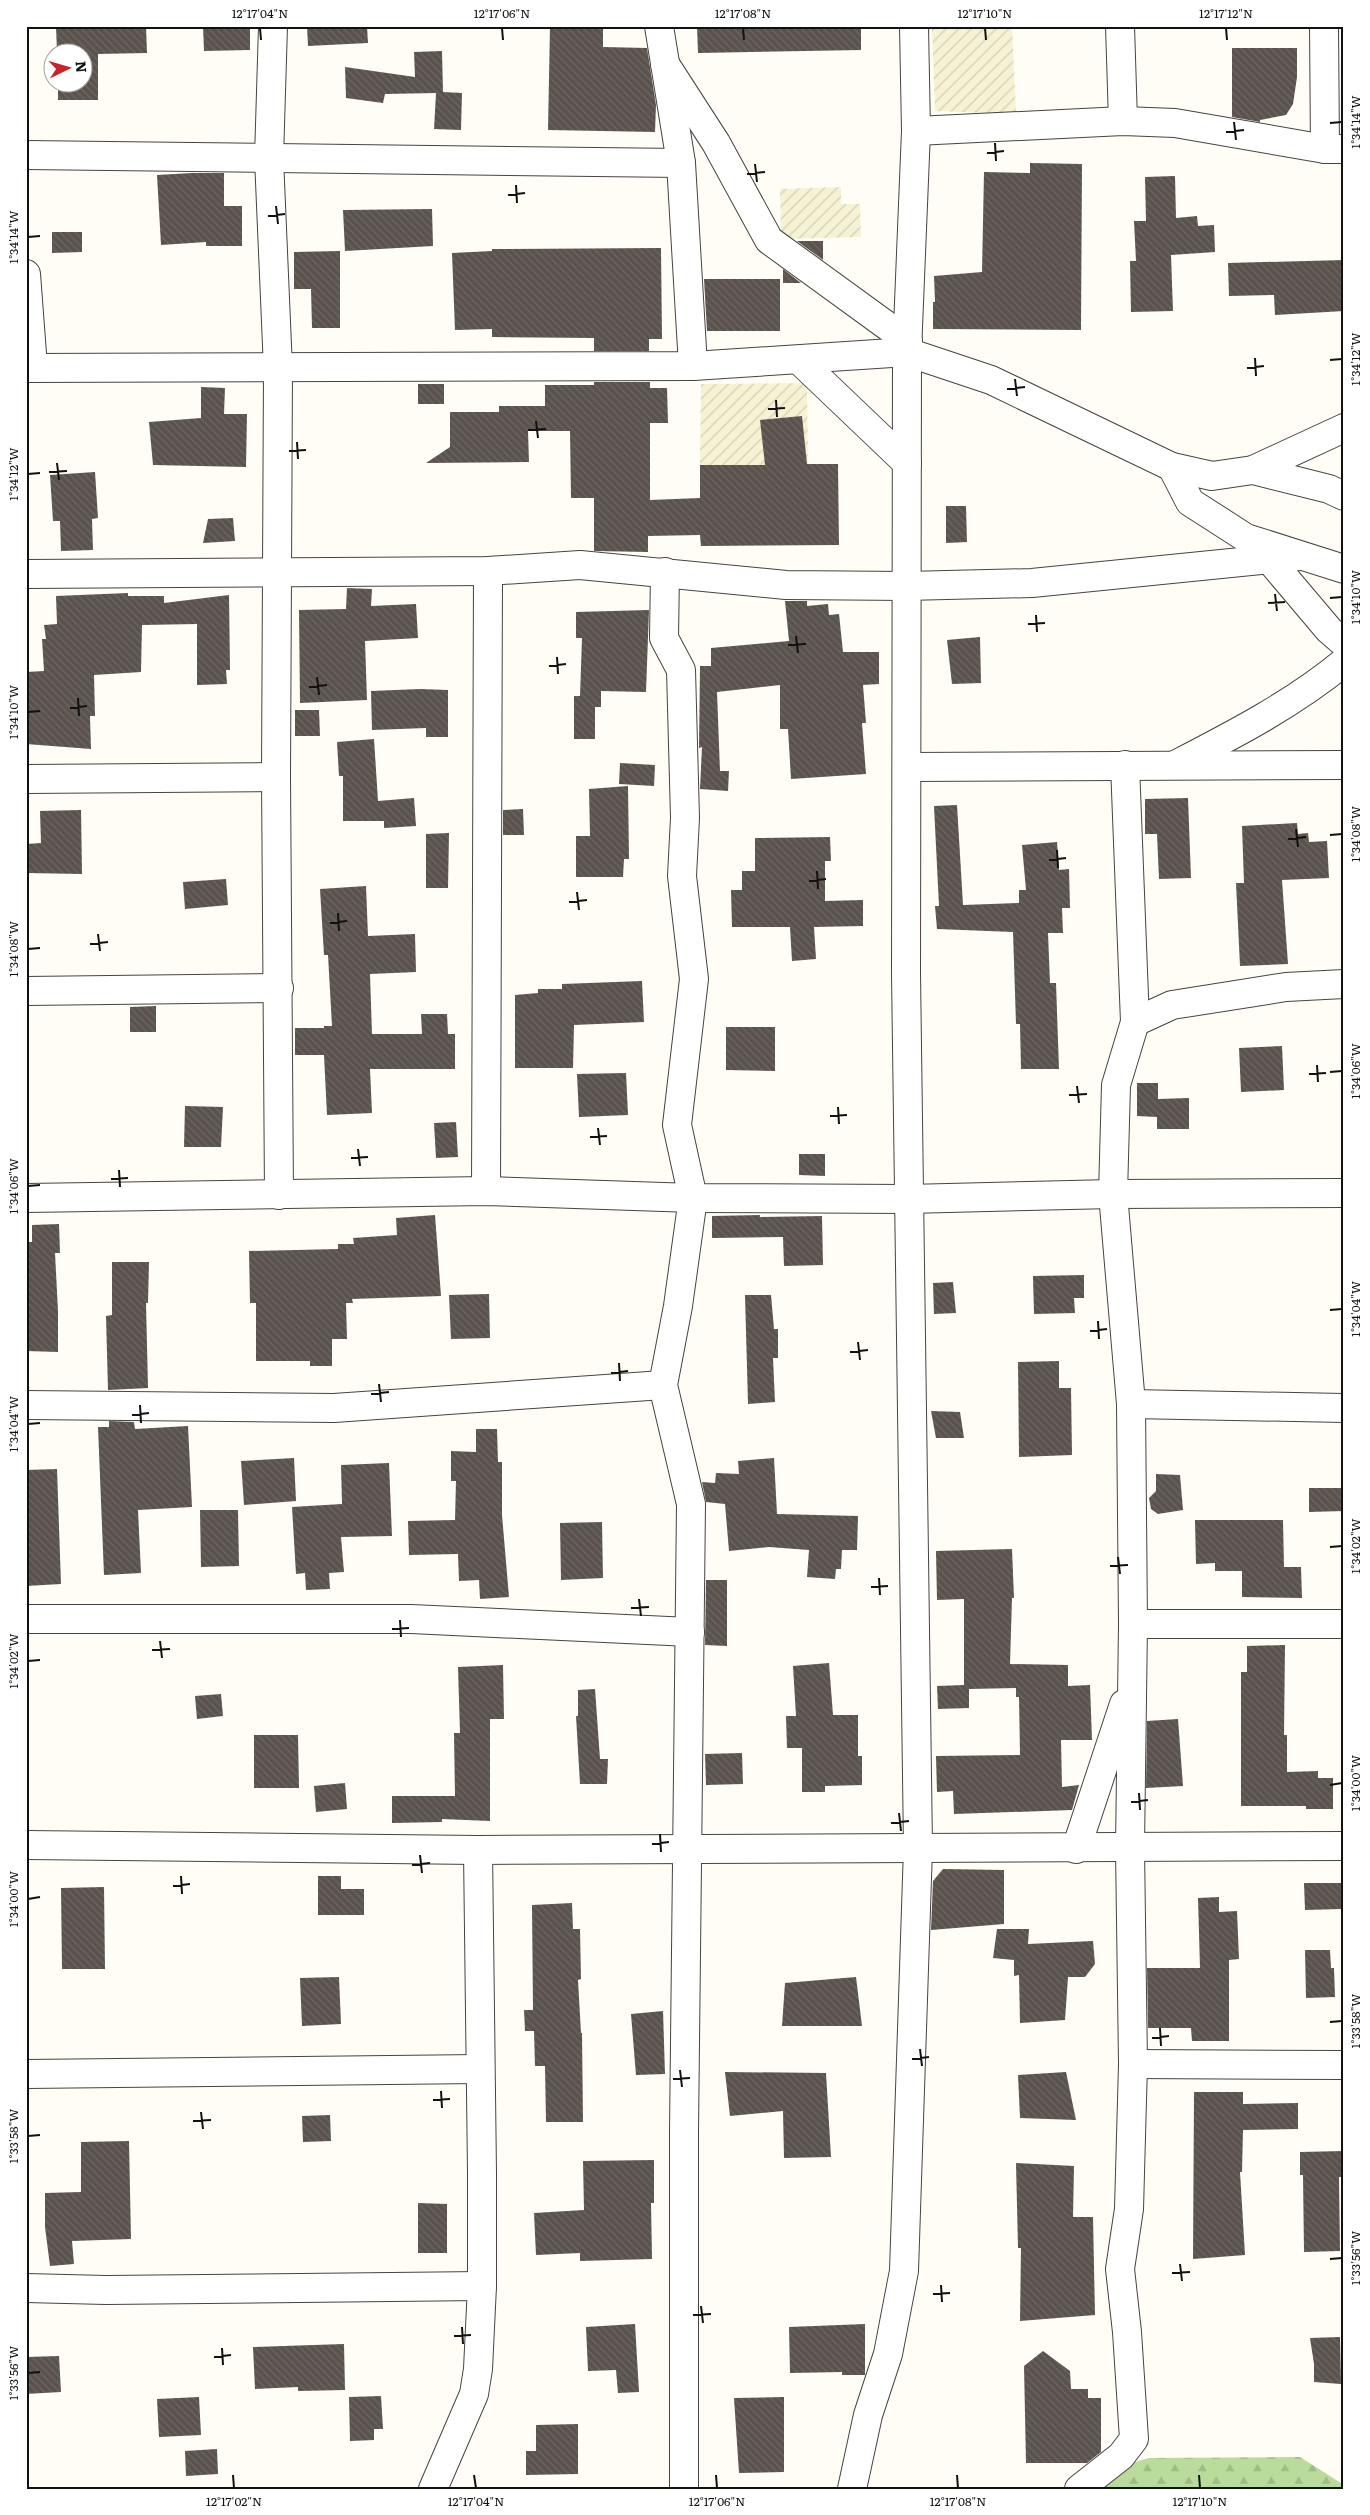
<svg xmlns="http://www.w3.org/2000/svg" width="1370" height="2515" font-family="Literata,serif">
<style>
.farmland{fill:url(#farmland-furrows)}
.forest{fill:url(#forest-firs)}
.building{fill:url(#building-back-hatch)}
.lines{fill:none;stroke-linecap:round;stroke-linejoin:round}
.minor-casing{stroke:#444;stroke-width:30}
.minor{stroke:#fff;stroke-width:28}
.ticks{fill:none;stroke:#111;stroke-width:2}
.neatline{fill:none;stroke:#111;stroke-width:2}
.ticks-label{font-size:12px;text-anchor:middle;fill:#111}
</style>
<defs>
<pattern id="farmland-furrows" width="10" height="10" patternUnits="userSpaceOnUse" patternTransform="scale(1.25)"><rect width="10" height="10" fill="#f6f3d4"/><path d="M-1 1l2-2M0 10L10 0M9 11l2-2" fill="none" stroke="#d2cfb5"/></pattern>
<pattern id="forest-firs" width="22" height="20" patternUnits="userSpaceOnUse" patternTransform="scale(1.25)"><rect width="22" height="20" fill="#b9dc9c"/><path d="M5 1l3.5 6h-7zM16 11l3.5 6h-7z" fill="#9ebc85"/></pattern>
<pattern id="building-back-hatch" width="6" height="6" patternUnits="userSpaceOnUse" patternTransform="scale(1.25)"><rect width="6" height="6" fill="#5a524d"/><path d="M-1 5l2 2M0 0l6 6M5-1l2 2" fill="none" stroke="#6d6662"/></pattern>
</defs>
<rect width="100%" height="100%" fill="#fffdf5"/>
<g class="farmland">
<polygon points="1012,27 1016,114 935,111 932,29"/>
<polygon points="841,187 841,204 860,204 861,237 781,239 780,189"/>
<polygon points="807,383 808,466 700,465 701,384"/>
</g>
<polygon class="forest" points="1300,2457 1344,2485 1344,2489 1097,2489 1118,2467 1149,2458"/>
<g class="building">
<polygon points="56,26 146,26 147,53 98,54 98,100 58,100 58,82 82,82 82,52 57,52"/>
<polygon points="203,26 250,26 250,50 204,51"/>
<polygon points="307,26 367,26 368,43 308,46"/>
<polygon points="550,26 603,26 603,47 647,48 656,105 655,132 548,130"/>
<polygon points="697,26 861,26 861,50 698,53"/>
<polygon points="1232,48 1297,48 1297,77 1293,104 1286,115 1260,120 1260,122 1232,117"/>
<polygon points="442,51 443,92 462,93 461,130 434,129 436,93 385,94 383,103 346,98 345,67 415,77 414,52"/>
<polygon points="1030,163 1082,164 1081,330 933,329 933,302 935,302 934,276 982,272 984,172 1030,173"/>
<polygon points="192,173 224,173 224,206 242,206 242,246 206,246 206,242 161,245 157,175"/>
<polygon points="1175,176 1176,218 1197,216 1198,226 1214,225 1215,252 1171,255 1173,311 1131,312 1130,261 1136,261 1134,221 1146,221 1145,177"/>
<polygon points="432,209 433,246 345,251 343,210"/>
<polygon points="52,232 82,232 82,252 52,253"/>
<polygon points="797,241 823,241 823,260"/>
<polygon points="661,248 662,339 649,339 649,351 594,351 594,338 492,337 492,329 455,330 452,253 492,251 492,249"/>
<polygon points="340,251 340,328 312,328 311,289 294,289 294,252"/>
<polygon points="1344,260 1344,311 1275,315 1274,295 1229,296 1228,263"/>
<polygon points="783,269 801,283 783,283"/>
<polygon points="704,279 780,279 780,331 707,331"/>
<polygon points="594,382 650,382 650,388 667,388 668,423 650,423 650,500 700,498 700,465 765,465 760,420 802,416 807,464 838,464 839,545 701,546 700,535 648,536 648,552 594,551 594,498 571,498 570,431 528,431 529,462 426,463 450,447 450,412 499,412 499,406 545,406 545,385 594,385"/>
<rect x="418" y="384" width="26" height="20"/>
<polygon points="201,387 225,388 224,414 247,414 246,467 153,465 149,422 201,418"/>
<polygon points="95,472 98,518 92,519 93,550 61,551 60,521 53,521 50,475"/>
<polygon points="946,506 966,506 967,542 946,543"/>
<polygon points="233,518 235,541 203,543 208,519"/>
<polygon points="347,588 372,589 371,606 416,604 418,638 365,641 367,700 300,703 299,610 346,609"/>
<polygon points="128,593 128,596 164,596 164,603 229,595 230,670 226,670 227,684 197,685 197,624 142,625 141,672 94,675 95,716 90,716 91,749 26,744 26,672 44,671 42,639 46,639 44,625 57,624 56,596"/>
<polygon points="785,601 807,601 807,606 828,604 829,615 839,614 843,652 879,652 879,684 863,685 866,723 862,723 866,774 791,779 788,729 780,729 780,685 717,692 720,771 729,771 728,791 700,789 702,747 699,748 700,666 711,666 711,648 789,641"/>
<polygon points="649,610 646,692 601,691 601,707 595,707 595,739 574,739 574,696 580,696 582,638 576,638 576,612"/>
<polygon points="980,637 981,683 952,684 947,640"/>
<polygon points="420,689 448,690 448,737 426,737 426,728 372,730 371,691"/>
<polygon points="295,710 319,710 320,736 295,736"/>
<polygon points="374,739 378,801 414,798 416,826 384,828 384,821 343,821 343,776 339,776 337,742"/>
<polygon points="620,763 655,765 654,786 619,784"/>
<polygon points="628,786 629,859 624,859 623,877 576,877 576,836 590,836 589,789"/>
<polygon points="1188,798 1191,878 1159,879 1157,834 1145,834 1145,799"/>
<polygon points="957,805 963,905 1019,903 1019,890 1026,890 1022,845 1057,842 1059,870 1069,869 1070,908 1062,908 1063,933 1048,933 1050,983 1056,983 1059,1069 1021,1069 1020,1024 1016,1024 1013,932 937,929 935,906 939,906 934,806"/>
<polygon points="523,809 524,835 503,835 503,810"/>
<polygon points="81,810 82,874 26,873 26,844 41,843 40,811"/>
<polygon points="1297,823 1298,834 1308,833 1309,842 1327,841 1329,878 1282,880 1288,964 1240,966 1236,883 1244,883 1242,826"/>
<polygon points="449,833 448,888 426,888 426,834"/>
<polygon points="830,837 831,861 825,861 825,901 863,900 863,926 814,927 816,959 792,961 790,927 732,927 731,890 742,890 742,871 755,871 755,838"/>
<polygon points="226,879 228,905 185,909 183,882"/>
<polygon points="366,886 368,936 415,934 416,972 370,974 372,1034 422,1034 421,1014 447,1014 448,1034 455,1034 455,1069 370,1069 372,1113 327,1115 324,1055 295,1055 295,1028 324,1028 324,1026 332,1026 328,955 324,955 320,889"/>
<polygon points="642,981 644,1022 574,1025 573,1068 515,1068 515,995 538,993 538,989 562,989 562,984"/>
<polygon points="156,1006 156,1032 130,1032 130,1007"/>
<polygon points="726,1027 775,1027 775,1071 726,1070"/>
<polygon points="1282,1046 1284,1090 1241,1092 1239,1048"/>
<polygon points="626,1073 628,1115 579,1117 577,1074"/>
<polygon points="1137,1083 1158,1083 1158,1099 1189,1098 1189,1129 1157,1129 1157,1117 1137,1116"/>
<polygon points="185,1106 223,1107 221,1147 184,1147"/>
<polygon points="456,1122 458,1157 436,1158 434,1123"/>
<polygon points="799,1154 825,1154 825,1176 799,1175"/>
<polygon points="435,1215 441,1296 352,1299 353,1303 346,1303 347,1339 332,1339 332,1366 310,1366 310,1361 256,1361 256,1303 250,1303 249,1251 338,1249 338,1244 354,1244 353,1238 397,1235 396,1218"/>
<polygon points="760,1215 760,1217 822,1216 823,1265 784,1266 783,1237 712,1238 712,1216"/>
<polygon points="59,1224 60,1253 55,1253 58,1311 58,1352 26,1351 26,1242 32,1242 32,1225"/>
<polygon points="112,1262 149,1262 148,1303 146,1303 148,1388 108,1390 106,1316 112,1315"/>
<polygon points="1084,1275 1084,1298 1074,1298 1075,1313 1034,1314 1033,1276"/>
<polygon points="953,1282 956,1313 934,1314 933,1283"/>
<polygon points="489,1294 490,1338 451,1339 449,1295"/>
<polygon points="745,1295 771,1295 774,1329 778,1329 778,1358 773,1358 775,1402 748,1404"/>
<polygon points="1059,1361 1059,1388 1071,1388 1072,1455 1019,1457 1018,1362"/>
<polygon points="931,1411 960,1412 964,1438 936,1438"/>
<polygon points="109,1421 134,1422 135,1429 188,1426 192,1507 138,1510 141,1573 104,1575 98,1427 109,1427"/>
<polygon points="476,1429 497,1429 498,1462 502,1462 502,1515 509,1597 480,1599 479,1580 459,1581 458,1554 409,1555 408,1521 455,1520 456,1481 451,1481 451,1451 476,1452"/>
<polygon points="294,1458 296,1501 244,1505 241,1461"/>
<polygon points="774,1458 777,1514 858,1516 857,1550 842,1550 841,1569 836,1569 835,1579 807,1577 809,1550 769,1547 729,1551 725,1504 706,1502 702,1482 715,1483 716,1473 739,1474 738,1461"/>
<polygon points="389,1463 392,1536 341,1537 344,1572 329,1573 330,1589 306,1590 305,1573 296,1574 292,1507 342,1504 341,1465"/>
<polygon points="57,1469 61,1584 26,1586 26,1470"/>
<polygon points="1156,1474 1180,1475 1183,1510 1158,1514 1151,1509 1149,1498 1156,1491"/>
<polygon points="1309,1488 1344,1488 1344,1511 1309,1512"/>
<polygon points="200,1510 238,1510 239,1566 201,1567"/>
<polygon points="1195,1520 1283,1520 1284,1567 1301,1567 1302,1598 1242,1597 1242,1571 1215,1571 1215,1563 1196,1564"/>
<polygon points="602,1522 603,1578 561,1580 560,1523"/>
<polygon points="1012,1549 1014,1598 1012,1598 1010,1664 1068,1665 1068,1686 1090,1685 1092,1740 1061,1740 1062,1787 1079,1785 1072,1810 954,1814 953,1791 937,1792 936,1756 1020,1755 1019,1697 1016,1697 1016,1688 969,1689 969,1708 938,1709 937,1686 964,1685 964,1599 937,1600 936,1551"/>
<polygon points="706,1580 727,1580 727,1646 705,1645"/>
<polygon points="1285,1645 1284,1735 1287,1735 1287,1772 1318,1771 1318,1778 1333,1778 1333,1809 1306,1809 1306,1806 1241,1806 1241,1672 1247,1672 1247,1646"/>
<polygon points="829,1663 833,1715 858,1715 858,1756 862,1756 862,1785 825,1786 825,1792 802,1792 802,1748 787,1748 786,1716 796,1716 793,1666"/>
<polygon points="503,1665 504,1719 490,1719 490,1821 442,1819 442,1822 392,1823 392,1796 455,1796 454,1733 460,1733 458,1667"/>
<polygon points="595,1689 600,1759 608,1759 607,1784 580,1784 576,1716 578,1716 578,1690"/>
<polygon points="221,1694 223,1716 197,1719 195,1696"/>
<polygon points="1178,1719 1183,1786 1146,1788 1147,1721"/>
<polygon points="254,1735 298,1735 299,1788 254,1788"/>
<polygon points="742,1753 743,1784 706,1785 705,1754"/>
<polygon points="345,1783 347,1809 316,1812 314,1786"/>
<polygon points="943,1869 1004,1870 1004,1924 931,1930 933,1881"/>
<polygon points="318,1876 341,1876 341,1889 364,1889 364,1915 318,1915"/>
<polygon points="1304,1883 1341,1883 1341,1909 1305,1910"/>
<polygon points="104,1887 105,1969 62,1969 61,1888"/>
<polygon points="1219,1897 1219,1912 1237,1911 1239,1959 1229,1960 1229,2041 1192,2041 1191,2028 1148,2028 1147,1968 1200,1968 1198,1898"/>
<polygon points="572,1903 573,1929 580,1929 581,1979 578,1980 581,2033 582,2033 583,2122 546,2122 545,2066 535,2066 534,2031 525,2031 524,2010 533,2010 532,1905"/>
<polygon points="997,1929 1029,1929 1028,1944 1093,1941 1095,1964 1085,1977 1068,1977 1065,2020 1020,2023 1019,1975 1014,1976 1014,1960 993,1958"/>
<polygon points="1305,1950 1330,1950 1331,1968 1334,1968 1335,1997 1306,1998"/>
<polygon points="339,1977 341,2024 302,2026 300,1978"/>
<polygon points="856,1977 862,2026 782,2026 785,1983"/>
<polygon points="663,2011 665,2074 636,2075 631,2014"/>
<polygon points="725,2072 826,2073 831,2157 784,2158 783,2111 730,2116"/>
<polygon points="1066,2072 1076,2120 1020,2118 1018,2075"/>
<polygon points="1194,2092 1243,2092 1243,2104 1298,2103 1298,2129 1243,2130 1242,2172 1240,2172 1245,2255 1193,2259"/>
<polygon points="330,2115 331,2141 303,2142 302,2116"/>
<polygon points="129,2141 131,2239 72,2241 74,2264 50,2266 45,2227 45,2193 81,2192 81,2142"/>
<polygon points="1344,2151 1344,2177 1339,2177 1340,2251 1304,2252 1303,2175 1300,2175 1300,2152"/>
<polygon points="654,2160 654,2203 651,2203 652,2259 580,2261 580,2253 536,2255 534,2213 584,2210 583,2161"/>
<polygon points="1016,2163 1074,2166 1073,2217 1093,2217 1095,2315 1020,2321 1021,2248 1018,2248"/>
<polygon points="418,2203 447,2204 447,2253 418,2253"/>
<polygon points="635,2324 639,2392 618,2393 616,2370 588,2371 586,2327"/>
<polygon points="865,2324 865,2375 842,2375 842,2372 790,2373 789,2327"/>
<polygon points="1340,2337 1341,2384 1314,2382 1314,2364 1310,2338"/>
<polygon points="344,2344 345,2390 298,2391 298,2387 255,2389 253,2347"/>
<polygon points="1043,2351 1070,2371 1071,2389 1088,2389 1088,2398 1101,2398 1101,2452 1087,2463 1026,2463 1024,2366"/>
<polygon points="59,2356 61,2392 26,2394 26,2357"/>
<polygon points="381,2396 383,2429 374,2429 374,2440 350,2441 349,2397"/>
<polygon points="199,2397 201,2435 159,2437 157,2399"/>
<polygon points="784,2397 784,2472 739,2473 734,2398"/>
<polygon points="578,2424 578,2474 526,2475 526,2451 536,2451 536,2425"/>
<polygon points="217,2449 218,2474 186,2476 185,2451"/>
</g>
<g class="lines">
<defs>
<g id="minor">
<polyline points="273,26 269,158 278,369 276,777 279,1195"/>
<polyline points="659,26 681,163 693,366"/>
<polyline points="1120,26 1123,121"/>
<polyline points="1324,26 1325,149"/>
<polyline points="665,64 716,143 769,240 908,341"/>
<polyline points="916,131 1123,121 1175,123 1325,149 1344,149"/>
<polyline points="26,155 681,163"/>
<polyline points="26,274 33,367"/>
<polyline points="799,360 907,463"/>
<polyline points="26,368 693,366 907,352 991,380 1172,467 1212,476 1253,470 1344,428"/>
<polyline points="1172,467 1190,502 1246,538 1344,569"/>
<polyline points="1253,470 1329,489 1344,496"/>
<polyline points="1269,559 1329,630 1344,643"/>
<polyline points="665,572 664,638 681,670 685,818 682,876 694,979 677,1125 693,1198 678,1306 663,1385 691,1504 684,2132 684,2489"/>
<polyline points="26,574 488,571 580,565 786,585 906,586 1032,583 1300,556"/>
<path d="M 1177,764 C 1235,734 1293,704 1344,662"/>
<polyline points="907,767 1344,765"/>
<polyline points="26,779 276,777"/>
<polyline points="26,991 279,988"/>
<polyline points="1135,1022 1172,1005 1286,987 1344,984"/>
<polyline points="486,1191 488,571"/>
<polyline points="26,1198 486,1191 693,1198 908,1199 1113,1194 1344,1193"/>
<polyline points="1131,1404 1344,1408"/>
<polyline points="26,1405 334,1408 663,1385"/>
<polyline points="26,1619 411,1619 690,1632"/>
<polyline points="1133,1624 1344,1624"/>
<polyline points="26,1845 478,1850 1344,1846"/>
<polyline points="1076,1849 1124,1704"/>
<polyline points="1133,2064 1344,2065"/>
<polyline points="26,2074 480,2069"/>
<polyline points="26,2288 106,2290 482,2286"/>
<polyline points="433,2489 474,2394 478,2369 482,2286 482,2173 478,1850"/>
<polyline points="852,2489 868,2415 888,2354 904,2271 918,1848 906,973 907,352 916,131 914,26"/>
<polyline points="1079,2489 1121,2456 1134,2439 1127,2332 1120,2269 1129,2209 1133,2064 1130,1848 1133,1624 1131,1404 1113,1194 1116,1085 1135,1022 1125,765"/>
</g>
</defs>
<use href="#minor" class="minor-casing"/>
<use href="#minor" class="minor"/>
</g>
<path class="ticks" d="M 260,28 L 261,40M 502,28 L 503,40M 743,28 L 744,40M 985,28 L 986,40M 1226,28 L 1227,40M 1234,122 L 1236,140M 1330,123 L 1342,122M 1226,132 L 1244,130M 995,143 L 996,161M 987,153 L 1004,151M 755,164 L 757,182M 747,174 L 765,172M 516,185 L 517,203M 508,195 L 525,193M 276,206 L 278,224M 268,216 L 285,214M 28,237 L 40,236M 1255,358 L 1256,376M 1330,360 L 1342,359M 1247,368 L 1264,366M 1015,379 L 1017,396M 1007,389 L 1025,387M 776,400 L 777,417M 768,409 L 785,408M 536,421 L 538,438M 528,430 L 546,429M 297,442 L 298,459M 289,451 L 306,450M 57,463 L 59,480M 49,472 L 67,471M 28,474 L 40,473M 1275,594 L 1277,611M 1330,598 L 1342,597M 1268,603 L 1285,602M 1036,615 L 1037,632M 1028,624 L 1045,623M 796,636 L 798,653M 788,645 L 806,644M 557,657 L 558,674M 549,666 L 566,664M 317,677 L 319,695M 309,687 L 327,685M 78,698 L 79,716M 70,708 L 87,706M 28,712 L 40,711M 1296,829 L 1298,847M 1330,835 L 1342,834M 1288,839 L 1306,837M 1057,850 L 1058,868M 1049,860 L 1066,858M 817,871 L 818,889M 809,881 L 826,879M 577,892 L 579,910M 569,902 L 587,900M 338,913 L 339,931M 330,923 L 347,921M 98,934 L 100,951M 90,944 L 108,942M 28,949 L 40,948M 1317,1065 L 1318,1082M 1330,1072 L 1342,1071M 1309,1074 L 1326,1073M 1077,1086 L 1079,1103M 1069,1095 L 1087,1094M 838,1107 L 839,1124M 830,1116 L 847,1115M 598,1128 L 600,1145M 590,1137 L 607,1136M 358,1149 L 360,1166M 351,1158 L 368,1157M 119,1170 L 120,1187M 111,1179 L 128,1178M 28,1186 L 40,1185M 1330,1310 L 1342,1309M 1098,1321 L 1099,1339M 1090,1331 L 1107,1329M 858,1342 L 860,1360M 850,1352 L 868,1350M 619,1363 L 620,1381M 611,1373 L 628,1371M 379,1384 L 381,1402M 371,1394 L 389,1392M 140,1405 L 141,1423M 132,1415 L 149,1413M 28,1424 L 40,1423M 1330,1547 L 1342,1546M 1118,1557 L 1120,1574M 1110,1566 L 1128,1565M 879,1578 L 880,1595M 871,1587 L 888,1586M 639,1599 L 641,1616M 631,1608 L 649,1607M 400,1620 L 401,1637M 392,1629 L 409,1628M 160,1641 L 162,1658M 152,1650 L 170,1649M 28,1661 L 40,1660M 1330,1785 L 1342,1783M 1139,1793 L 1140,1810M 1131,1802 L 1148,1800M 899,1813 L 901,1831M 891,1823 L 909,1821M 660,1834 L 661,1852M 652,1844 L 669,1842M 420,1855 L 422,1873M 412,1865 L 430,1863M 181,1876 L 182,1894M 173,1886 L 190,1884M 28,1899 L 40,1897M 1330,2022 L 1342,2021M 1160,2028 L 1161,2046M 1152,2038 L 1169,2036M 920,2049 L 922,2066M 912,2059 L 929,2057M 680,2070 L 682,2087M 673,2079 L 690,2078M 441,2091 L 442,2108M 433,2100 L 450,2099M 201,2112 L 203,2129M 193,2121 L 211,2120M 28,2136 L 40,2135M 1330,2259 L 1342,2258M 1180,2264 L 1182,2281M 1172,2273 L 1190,2272M 941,2285 L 942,2302M 933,2294 L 950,2293M 701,2306 L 703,2323M 693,2315 L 711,2314M 462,2327 L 463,2344M 454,2336 L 471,2335M 222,2348 L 223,2365M 214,2357 L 231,2355M 28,2373 L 40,2372M 233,2475 L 234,2488M 474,2475 L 476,2488M 716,2475 L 717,2488M 957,2475 L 958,2488M 1199,2475 L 1200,2488"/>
<rect width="1370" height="2515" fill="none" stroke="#ffffff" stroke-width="55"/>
<g transform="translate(68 68) rotate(85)"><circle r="24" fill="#ffffff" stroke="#a0a0a0"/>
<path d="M0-4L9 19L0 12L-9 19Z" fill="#c4262e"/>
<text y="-8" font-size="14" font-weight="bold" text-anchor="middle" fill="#111111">N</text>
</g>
<rect x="28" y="28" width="1314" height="2460" class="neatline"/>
<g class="ticks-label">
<text x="260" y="18">12°17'04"N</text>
<text x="502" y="18">12°17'06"N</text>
<text x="743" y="18">12°17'08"N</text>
<text x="985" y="18">12°17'10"N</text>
<text x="1226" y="18">12°17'12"N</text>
<text transform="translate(1356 122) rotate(-90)" y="4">1°34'14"W</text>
<text transform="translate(14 237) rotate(-90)" y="4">1°34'14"W</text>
<text transform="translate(1356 359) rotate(-90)" y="4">1°34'12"W</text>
<text transform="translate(14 474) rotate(-90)" y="4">1°34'12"W</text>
<text transform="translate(1356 597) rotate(-90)" y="4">1°34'10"W</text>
<text transform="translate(14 712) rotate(-90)" y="4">1°34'10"W</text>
<text transform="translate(1356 834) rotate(-90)" y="4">1°34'08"W</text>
<text transform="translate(14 949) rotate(-90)" y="4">1°34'08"W</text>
<text transform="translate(1356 1071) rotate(-90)" y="4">1°34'06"W</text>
<text transform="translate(14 1186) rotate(-90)" y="4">1°34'06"W</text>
<text transform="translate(1356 1309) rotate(-90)" y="4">1°34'04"W</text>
<text transform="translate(14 1424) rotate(-90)" y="4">1°34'04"W</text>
<text transform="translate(1356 1546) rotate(-90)" y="4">1°34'02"W</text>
<text transform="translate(14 1661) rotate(-90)" y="4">1°34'02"W</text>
<text transform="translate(1356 1783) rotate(-90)" y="4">1°34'00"W</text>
<text transform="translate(14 1899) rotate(-90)" y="4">1°34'00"W</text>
<text transform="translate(1356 2021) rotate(-90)" y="4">1°33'58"W</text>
<text transform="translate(14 2136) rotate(-90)" y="4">1°33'58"W</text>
<text transform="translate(1356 2258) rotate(-90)" y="4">1°33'56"W</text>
<text transform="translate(14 2373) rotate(-90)" y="4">1°33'56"W</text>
<text x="234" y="2506">12°17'02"N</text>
<text x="476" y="2506">12°17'04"N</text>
<text x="717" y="2506">12°17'06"N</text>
<text x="958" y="2506">12°17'08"N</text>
<text x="1200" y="2506">12°17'10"N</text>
</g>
</svg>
